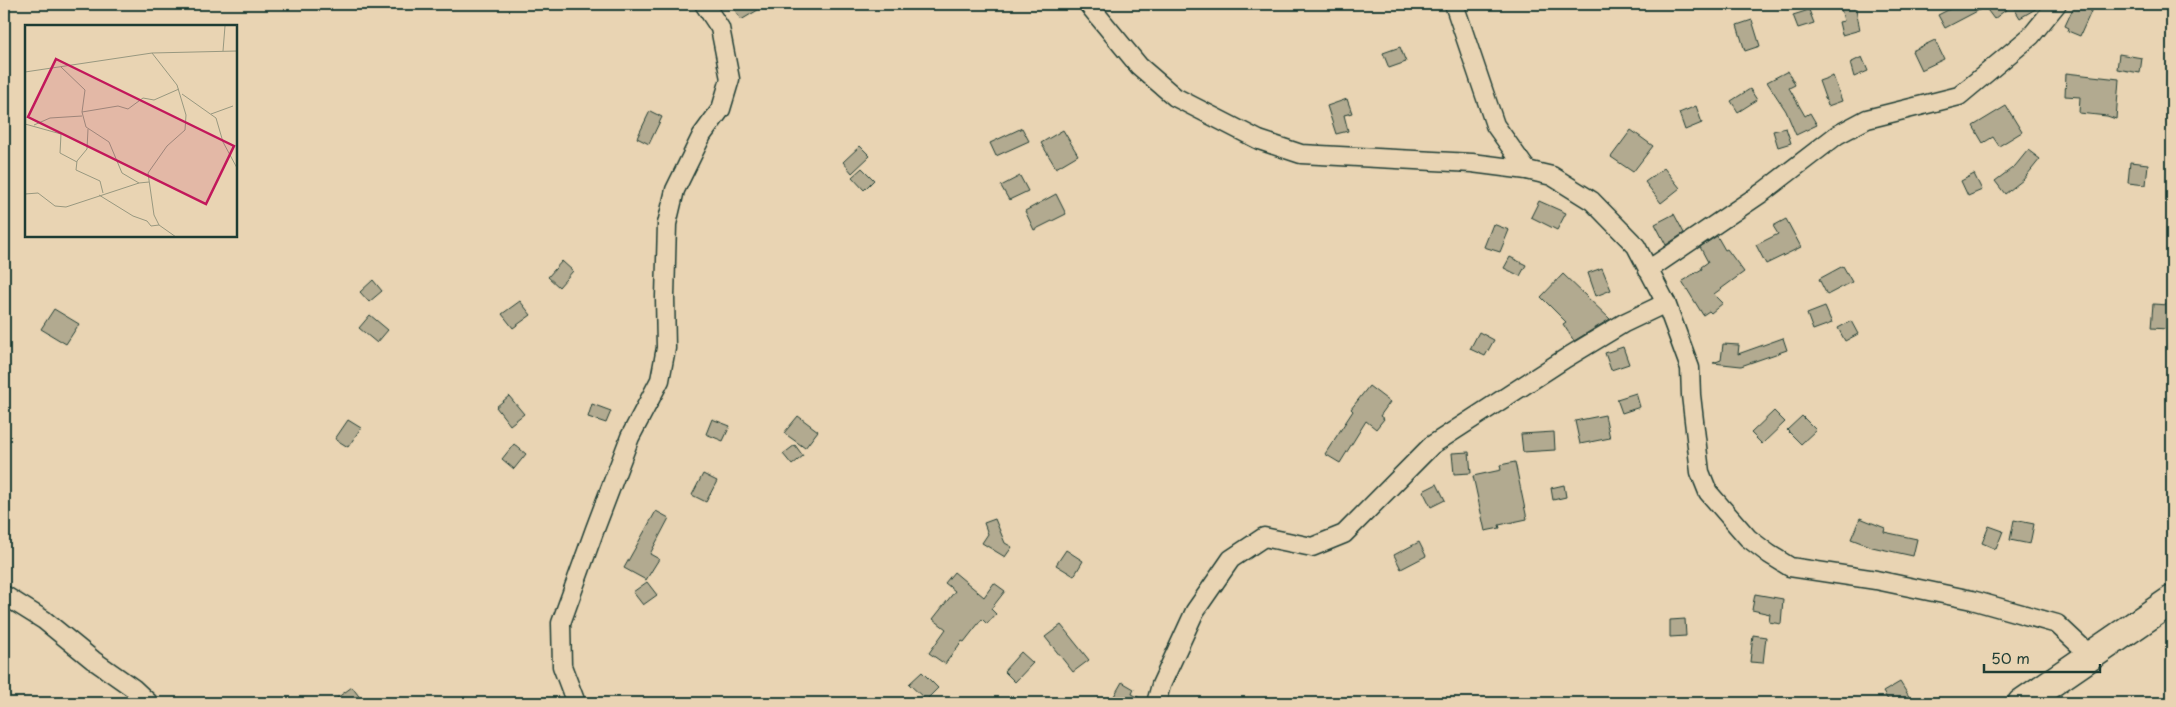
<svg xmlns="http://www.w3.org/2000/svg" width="2176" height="707" font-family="'Playpen Sans',sans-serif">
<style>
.building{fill:#b2aa90;stroke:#1f3d34}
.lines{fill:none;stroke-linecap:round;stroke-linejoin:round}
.minor-casing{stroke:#1f3d34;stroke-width:21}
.primary-casing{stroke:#1f3d34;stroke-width:31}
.minor{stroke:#e9d4b3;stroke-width:18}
.primary{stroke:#e9d4b3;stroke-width:28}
.inset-road{fill:none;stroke:#989880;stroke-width:1}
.view{fill:#c2185b;fill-opacity:0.15;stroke:#c2185b;stroke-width:2.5}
.inset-edge{fill:none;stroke:#1f3d34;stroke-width:2.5}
</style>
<rect width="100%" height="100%" fill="#e9d4b3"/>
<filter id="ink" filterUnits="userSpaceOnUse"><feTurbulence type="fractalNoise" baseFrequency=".02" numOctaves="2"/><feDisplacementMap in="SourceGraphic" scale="10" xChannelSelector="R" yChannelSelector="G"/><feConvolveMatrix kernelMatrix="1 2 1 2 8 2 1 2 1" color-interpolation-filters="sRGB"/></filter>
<g filter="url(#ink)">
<g class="building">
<polygon points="731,4 768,4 741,20"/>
<polygon points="1840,4 1855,4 1860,30 1842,35 1839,22 1844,21"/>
<polygon points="1960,4 2044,4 2020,18 2012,5 1994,19 1985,7 1945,28 1938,15"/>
<polygon points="2075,4 2084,4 2093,7 2080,36 2068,31 2069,28 2065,26"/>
<polygon points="1809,10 1814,23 1798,28 1793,15"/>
<polygon points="1752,20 1760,46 1745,51 1737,25"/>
<polygon points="1935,40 1944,59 1921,70 1912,51"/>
<polygon points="1400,47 1406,62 1389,68 1383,53"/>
<polygon points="2119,54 2142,58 2140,73 2117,69"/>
<polygon points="1862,57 1868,71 1854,77 1850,63"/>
<polygon points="1788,71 1795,85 1789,88 1805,116 1810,113 1817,125 1796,135 1786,111 1767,82"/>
<polygon points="2066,73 2119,79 2116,119 2107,116 2079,113 2080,97 2065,96"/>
<polygon points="1833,76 1842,101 1828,106 1819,81"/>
<polygon points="1750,89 1757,100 1738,112 1731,101"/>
<polygon points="1347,99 1352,113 1344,115 1348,131 1336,134 1327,106"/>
<polygon points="1696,106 1702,123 1685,130 1679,113"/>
<polygon points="2006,106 2022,132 1999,146 1993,137 1983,143 1973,126"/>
<polygon points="650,111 662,117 649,144 637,138"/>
<polygon points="1022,128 1029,141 996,156 990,143"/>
<polygon points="1786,128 1791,143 1778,147 1773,131"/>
<polygon points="1063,130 1078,155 1056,168 1041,143"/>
<polygon points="1631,130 1653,146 1633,172 1611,157"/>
<polygon points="860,146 870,156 852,173 843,162"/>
<polygon points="2028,150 2040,159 2023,180 2005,194 1995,181 2015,166"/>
<polygon points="2130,162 2148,164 2146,185 2128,183"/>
<polygon points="862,168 874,180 864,190 852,177"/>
<polygon points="1664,168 1680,188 1661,203 1645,182"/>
<polygon points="1974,174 1982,190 1968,196 1961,181"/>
<polygon points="1020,176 1028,191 1009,200 1001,186"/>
<polygon points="1056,194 1066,214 1034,230 1025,211"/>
<polygon points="1539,201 1566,213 1557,230 1531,217"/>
<polygon points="1674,214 1684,233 1666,245 1655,224"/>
<polygon points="1786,219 1801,247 1766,264 1756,245 1778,234 1773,226"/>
<polygon points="1493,224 1509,230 1500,252 1484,247"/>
<polygon points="1717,236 1725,250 1727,249 1744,272 1714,294 1723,303 1711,313 1709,311 1703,315 1682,281 1702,269 1701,267 1708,262 1700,247"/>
<polygon points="1510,257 1526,265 1520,276 1504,268"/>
<polygon points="562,261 573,271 559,287 548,277"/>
<polygon points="1843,266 1852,282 1827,295 1819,279"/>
<polygon points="1602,268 1611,290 1596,296 1588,273"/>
<polygon points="1563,274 1610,319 1574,341 1563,324 1566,322 1541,297"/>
<polygon points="373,280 382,291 369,302 360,292"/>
<polygon points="520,301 531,315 513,328 502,314"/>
<polygon points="2153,304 2169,305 2168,329 2151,328"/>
<polygon points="1825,307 1832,323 1813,330 1807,314"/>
<polygon points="54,309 79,324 66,344 41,329"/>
<polygon points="370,315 388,330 377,343 359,328"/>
<polygon points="1851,321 1858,334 1845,341 1838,328"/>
<polygon points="1479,332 1494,340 1485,356 1470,349"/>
<polygon points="1783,338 1787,350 1741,366 1713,363 1721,360 1723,344 1739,345 1738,354"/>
<polygon points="1623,347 1629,364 1611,370 1605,353"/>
<polygon points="1369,386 1390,402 1380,416 1384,419 1376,429 1366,421 1340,463 1325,454 1353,411 1351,409"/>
<polygon points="1636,393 1640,407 1622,413 1617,399"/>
<polygon points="509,396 524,414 510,425 496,407"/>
<polygon points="592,404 611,411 606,423 588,417"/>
<polygon points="1774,411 1785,422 1762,444 1751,433"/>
<polygon points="1605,415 1610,438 1580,444 1575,421"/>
<polygon points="798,416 818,431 805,448 784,433"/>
<polygon points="1802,416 1816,430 1801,444 1787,430"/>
<polygon points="712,419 730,426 723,441 706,434"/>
<polygon points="348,420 361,428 348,447 335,439"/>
<polygon points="1554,432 1555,450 1523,452 1521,434"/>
<polygon points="514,444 526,454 514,469 502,459"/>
<polygon points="795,445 803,456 792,465 783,454"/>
<polygon points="1469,452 1471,473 1454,474 1452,453"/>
<polygon points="1515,462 1527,519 1499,525 1500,528 1485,531 1473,476 1501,470 1500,465"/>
<polygon points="703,474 717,481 706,502 692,495"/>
<polygon points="1437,484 1445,500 1431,507 1423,491"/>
<polygon points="1564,485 1566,497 1553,500 1551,488"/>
<polygon points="656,511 669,518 650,554 659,559 646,580 624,568"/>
<polygon points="1860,518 1885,528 1884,532 1917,539 1913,556 1872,547 1851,539"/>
<polygon points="995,519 1005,543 1012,547 1005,557 982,543 988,534 984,523"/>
<polygon points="2014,520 2034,524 2030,544 2010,540"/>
<polygon points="1989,526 2003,531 1996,549 1982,543"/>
<polygon points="1419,542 1426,556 1401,569 1394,555"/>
<polygon points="1066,550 1083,561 1074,576 1056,565"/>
<polygon points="954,572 984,597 994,583 1005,591 991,609 996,614 987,624 982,619 964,642 962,641 945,664 929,653 946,629 933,619 955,591 945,583"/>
<polygon points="647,582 657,595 643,605 633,592"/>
<polygon points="1755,594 1783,599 1781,624 1769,622 1770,614 1752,610"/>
<polygon points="1685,619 1686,636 1670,637 1670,620"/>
<polygon points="1061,625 1089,660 1073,672 1045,637"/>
<polygon points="1753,635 1766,637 1763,663 1750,662"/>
<polygon points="1021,652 1033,663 1015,682 1004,671"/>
<polygon points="922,672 938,688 926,700 909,684"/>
<polygon points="1122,682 1134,689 1132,694 1146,701 1146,703 1110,703"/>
<polygon points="1900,682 1910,698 1902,703 1890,703 1883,692"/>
<polygon points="352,687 364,703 330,703"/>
</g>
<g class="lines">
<defs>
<g id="minor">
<polyline points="1088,4 1139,66 1175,97 1259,140 1301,154 1472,163 1527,170 1552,176 1592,201 1636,246 1666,303 1690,368 1691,395 1700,472 1708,492 1748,538 1769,554 1790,567 1876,580 1972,600 2057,624 2090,655"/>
<polyline points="1454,4 1495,125 1527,170"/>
<polyline points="1648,270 1763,192 1837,135 1867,119 1959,96 2031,36 2057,4"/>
<polyline points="4,595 44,620 93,660 133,688 149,703"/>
<polyline points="576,703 562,666 561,623 595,529 630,437 660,380 666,348 665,297 667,224 675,190 702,135 721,109 730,79 720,28 704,4"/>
<polyline points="1156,703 1161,685 1195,611 1231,559 1264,537 1312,547 1344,534 1432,445 1566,358 1624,323 1666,303"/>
</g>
<polyline id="primary" points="2022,703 2172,600"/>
</defs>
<use href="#minor" class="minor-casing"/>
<use href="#primary" class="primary-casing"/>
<use href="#minor" class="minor"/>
<use href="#primary" class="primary"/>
</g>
</g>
<g transform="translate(25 25)">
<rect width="212" height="212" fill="#e9d4b3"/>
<path class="inset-road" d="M 198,26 L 200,1M 127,28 L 152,60 L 161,90 L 160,105 L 142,121 L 123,148 L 129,190 L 134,200 L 151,212M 36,42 L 60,65 L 57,87 L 61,102 L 84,117 L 97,148 L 114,158 L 124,157M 0,47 L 127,28 L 212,26M 157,69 L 191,93 L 198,117 L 212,143M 57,87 L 93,81 L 103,84 L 118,73 L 129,75 L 154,64M 186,89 L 208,81M 0,99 L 36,109 L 35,128 L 52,137M 9,100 L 25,93 L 57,91M 63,104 L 62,124 L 52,136 L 51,145 L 75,156 L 78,168M 0,169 L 13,168 L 30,181 L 41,182 L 114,158M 74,170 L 108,191 L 122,196 L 126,201 L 134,200"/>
<path class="view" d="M 31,34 L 209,121 L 181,179 L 3,92 Z"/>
<rect width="212" height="212" class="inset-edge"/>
</g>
<rect width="2176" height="707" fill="none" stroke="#e9d4b3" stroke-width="20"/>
<rect x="10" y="10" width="2156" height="687" fill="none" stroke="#1f3d34" stroke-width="2" filter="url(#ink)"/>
<path d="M1984 664v8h116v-8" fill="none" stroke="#1f3d34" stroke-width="2.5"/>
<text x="1991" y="664" font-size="15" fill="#1f3d34" stroke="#e9d4b3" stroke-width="4" paint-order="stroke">50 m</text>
</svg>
